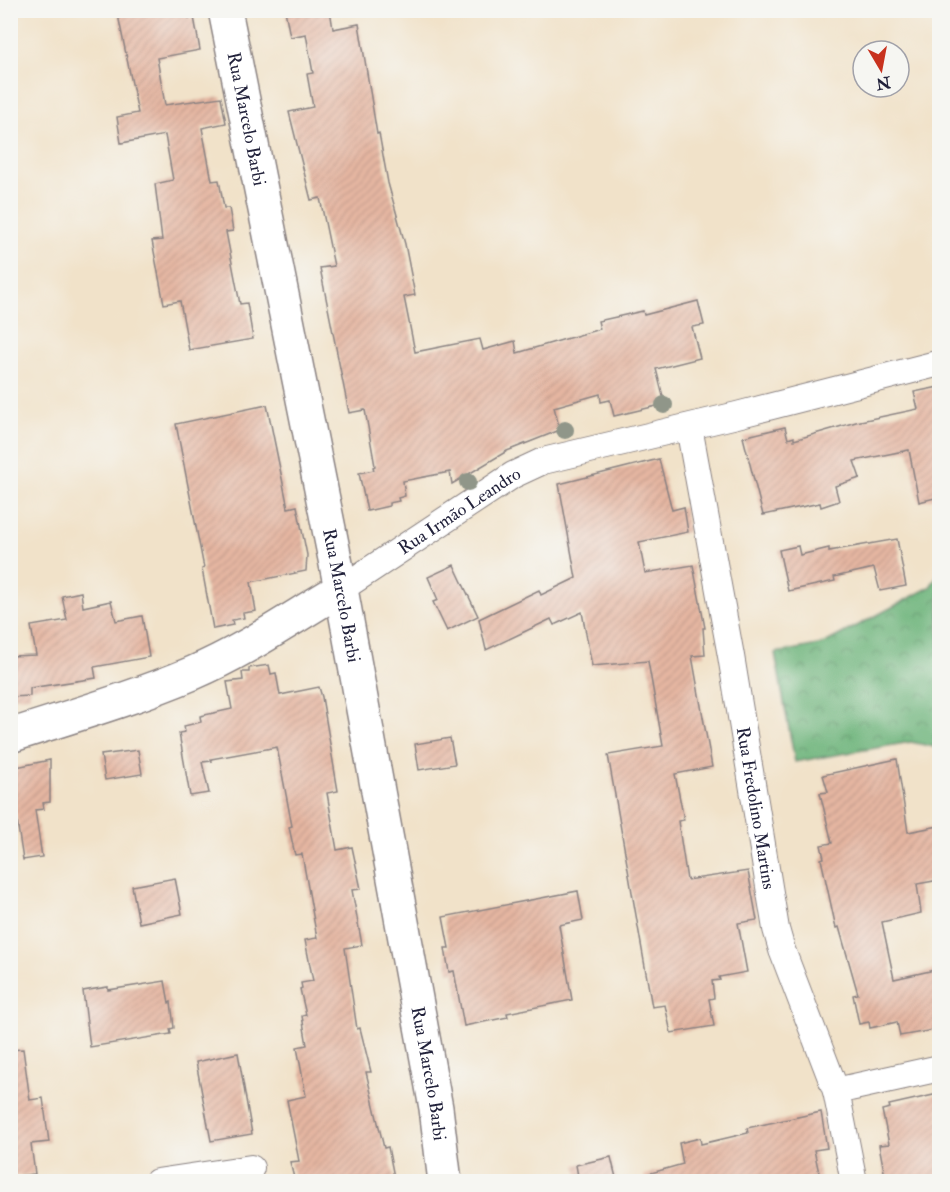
<svg xmlns="http://www.w3.org/2000/svg" width="950" height="1192" font-family="'IM FELL Double Pica',serif">
<style>
.forest{fill:url(#forest-crowns);stroke:#476a5a;stroke-width:1.5}
.building{fill:url(#building-hatch)}
.lines{fill:none;stroke-linecap:round;stroke-linejoin:round}
.minor-casing{stroke:#8a8282;stroke-width:28}
.tertiary-casing{stroke:#8a8282;stroke-width:36}
.minor{stroke:#fff;stroke-width:26}
.tertiary{stroke:#fff;stroke-width:33}
.tree{fill:#909689}
.labels{text-anchor:middle;dominant-baseline:central;stroke-width:6;stroke-linejoin:round;paint-order:stroke}
.street-label{font-size:18px;fill:#22223b;stroke:#f6f6f2}
</style>
<defs>
<pattern id="forest-crowns" width="20" height="18" patternUnits="userSpaceOnUse" patternTransform="scale(1.5)"><rect width="20" height="18" fill="#6cb379"/><path d="M2 6a3 3 0 1 1 6 0M12 15a3 3 0 1 1 6 0" fill="none" stroke="#589164"/></pattern>
<pattern id="building-hatch" width="6" height="6" patternUnits="userSpaceOnUse" patternTransform="scale(1.5)"><rect width="6" height="6" fill="#e5b6a1"/><path d="M-1 1l2-2M0 6l6-6M5 7l2-2" fill="none" stroke="#c49c8c"/></pattern>
</defs>
<rect width="100%" height="100%" fill="#f6f6f2"/>
<filter id="ink" filterUnits="userSpaceOnUse"><feTurbulence type="fractalNoise" baseFrequency=".0167" numOctaves="2"/><feDisplacementMap in="SourceGraphic" scale="12" xChannelSelector="R" yChannelSelector="G"/><feConvolveMatrix kernelMatrix="1 2 1 2 8 2 1 2 1" color-interpolation-filters="sRGB"/></filter>
<filter id="wash" filterUnits="userSpaceOnUse"><feTurbulence type="fractalNoise" baseFrequency=".008" numOctaves="4" result="noise"/><feDisplacementMap in="SourceGraphic" scale="24" xChannelSelector="R" yChannelSelector="G"/><feGaussianBlur stdDeviation="1.35" result="paint"/><feColorMatrix in="noise" values="0 0 0 0 0 0 0 0 0 0 0 0 0 0 0 0 0 1.4 0 .05"/><feComposite in="paint" operator="in"/></filter>
<g filter="url(#wash)">
<rect width="100%" height="100%" fill="#f1e2c9"/>
<polygon class="forest" points="939,573 939,748 911,742 795,762 775,653 823,644 930,587"/>
<g id="blocks">
<g class="building">
<polygon points="117,10 187,10 189,18 194,17 200,50 157,58 165,105 221,97 226,123 202,128 212,181 219,180 224,208 229,208 233,231 226,232 240,304 247,303 253,339 189,350 180,301 164,304 152,241 162,240 155,184 173,180 165,135 121,143 117,117 138,113"/>
<polygon points="285,10 330,10 333,29 359,24 377,134 379,133 388,183 405,244 415,295 404,297 415,352 480,339 483,350 515,341 517,353 600,329 598,321 643,311 644,315 698,301 704,325 692,327 700,358 656,369 665,404 614,416 610,400 601,402 600,394 554,407 560,430 507,451 452,484 450,472 403,481 405,496 398,498 399,501 389,503 389,506 367,511 359,473 374,470 373,467 375,466 365,410 349,413 320,268 334,266 320,198 311,200 289,112 313,107 307,74 313,73 306,34 290,37"/>
<polygon points="939,387 939,497 919,502 909,450 854,461 860,478 835,486 839,501 821,507 820,503 763,515 743,437 785,427 788,439 794,437 794,440 856,422 918,409 914,392"/>
<polygon points="267,405 288,508 297,506 307,555 306,571 251,582 256,611 243,613 244,618 232,620 233,625 213,629 202,569 204,568 176,424"/>
<polygon points="659,459 672,510 684,507 688,532 639,542 645,573 693,565 705,628 703,628 705,655 692,656 712,767 675,774 684,820 678,821 687,880 748,871 757,920 738,923 747,972 719,977 720,980 712,981 714,998 709,999 714,1026 671,1033 665,1005 652,1007 608,755 663,746 648,661 592,666 582,612 554,625 551,619 486,650 479,619 539,590 541,595 576,578 559,484"/>
<polygon points="897,539 906,586 880,591 874,568 834,577 835,581 788,591 779,550 798,546 800,555 829,548 829,551"/>
<polygon points="454,565 478,616 447,631 433,602 438,600 428,577"/>
<polygon points="81,592 83,607 111,601 116,621 142,616 149,657 94,667 96,678 30,688 30,696 10,697 10,656 36,655 31,626 67,620 62,596"/>
<polygon points="269,665 271,674 276,673 280,695 319,687 322,697 338,791 327,793 337,850 352,847 361,889 352,890 362,945 345,948 352,995 357,1029 360,1028 371,1072 366,1072 384,1148 388,1147 395,1182 295,1182 290,1162 299,1161 287,1100 306,1096 297,1047 307,1045 302,1016 306,1015 300,989 302,988 301,983 313,981 305,940 317,938 302,854 295,855 289,827 292,826 277,747 211,759 212,761 202,762 209,793 190,796 179,733 185,732 184,726 201,722 200,716 232,709 227,682 243,680 242,672 249,672 249,668"/>
<polygon points="450,738 455,764 419,770 415,744"/>
<polygon points="138,750 142,774 105,780 101,755"/>
<polygon points="897,759 908,832 939,826 939,880 917,884 921,913 882,922 894,979 939,969 939,1029 900,1036 897,1022 870,1028 869,1022 859,1024 853,995 858,994 839,927 836,928 821,859 824,858 821,845 832,843 820,793 828,792 823,775"/>
<polygon points="50,760 50,802 43,803 44,809 35,810 42,857 23,860 16,814 10,815 10,773 17,771 16,767"/>
<polygon points="175,878 182,914 139,923 132,886"/>
<polygon points="578,891 583,920 559,925 572,1000 507,1013 508,1017 464,1026 454,971 449,972 445,948 449,948 443,917"/>
<polygon points="165,981 169,1003 171,1002 174,1028 170,1029 171,1034 90,1047 83,991 108,987 108,990"/>
<polygon points="23,1049 30,1100 43,1098 49,1142 31,1144 35,1174 10,1177 10,1050"/>
<polygon points="238,1053 252,1134 211,1141 196,1062"/>
<polygon points="938,1094 939,1105 939,1182 886,1182 879,1145 889,1144 882,1110 890,1108 889,1105"/>
<polygon points="821,1112 827,1148 814,1150 821,1182 645,1182 644,1175 683,1164 679,1143 700,1138 701,1144 748,1133 747,1128"/>
<polygon points="611,1157 617,1182 579,1182 576,1165"/>
</g>
</g>
</g>
<g filter="url(#ink)">
<use href="#blocks" fill-opacity="0" stroke="#8a8282" stroke-width="1.5"/>
<g class="lines">
<defs>
<g id="minor">
<path id="s1" d="M 689,427 L 731,656 L 776,929 L 782,950 L 836,1091 L 854,1182"/>
<path id="s2" d="M 341,589 L 513,475 L 543,461 L 737,415 L 940,363"/>
<polyline points="836,1091 940,1068"/>
<polyline points="157,1182 251,1168"/>
</g>
<g id="tertiary">
<path id="s3" d="M 225,10 L 341,589 L 436,1108 L 445,1182"/>
<path d="M 10,736 C 72,716 134,698 193,673 C 245,651 293,617 341,589"/>
</g>
</defs>
<use href="#minor" class="minor-casing"/>
<use href="#tertiary" class="tertiary-casing"/>
<use href="#minor" class="minor"/>
<use href="#tertiary" class="tertiary"/>
</g>
<g class="tree">
<circle cx="664" cy="405" r="9"/>
<circle cx="565" cy="430" r="9"/>
<circle cx="468" cy="482" r="9"/>
</g>
</g>
<g class="labels">
<g class="street-label">
<text stroke="none"><textPath href="#s3" startOffset="111">Rua Marcelo Barbi</textPath></text>
<text stroke="none"><textPath href="#s2" startOffset="142">Rua Irmão Leandro</textPath></text>
<text stroke="none"><textPath href="#s3" startOffset="597">Rua Marcelo Barbi</textPath></text>
<text stroke="none"><textPath href="#s1" startOffset="387">Rua Fredolino Martins</textPath></text>
<text stroke="none"><textPath href="#s3" startOffset="1083">Rua Marcelo Barbi</textPath></text>
</g>
</g>
<rect width="950" height="1192" fill="none" stroke="#f6f6f2" stroke-width="36"/>
<g transform="translate(881 69) rotate(170)"><circle r="28" fill="#f6f6f2" stroke="#a1a1a9" stroke-width="1.5"/>
<path d="M0-4.5L10 22L0 15L-10 22Z" fill="#c8321e"/>
<text y="-9" font-size="16" font-weight="bold" text-anchor="middle" fill="#22223b">N</text>
</g>
</svg>
